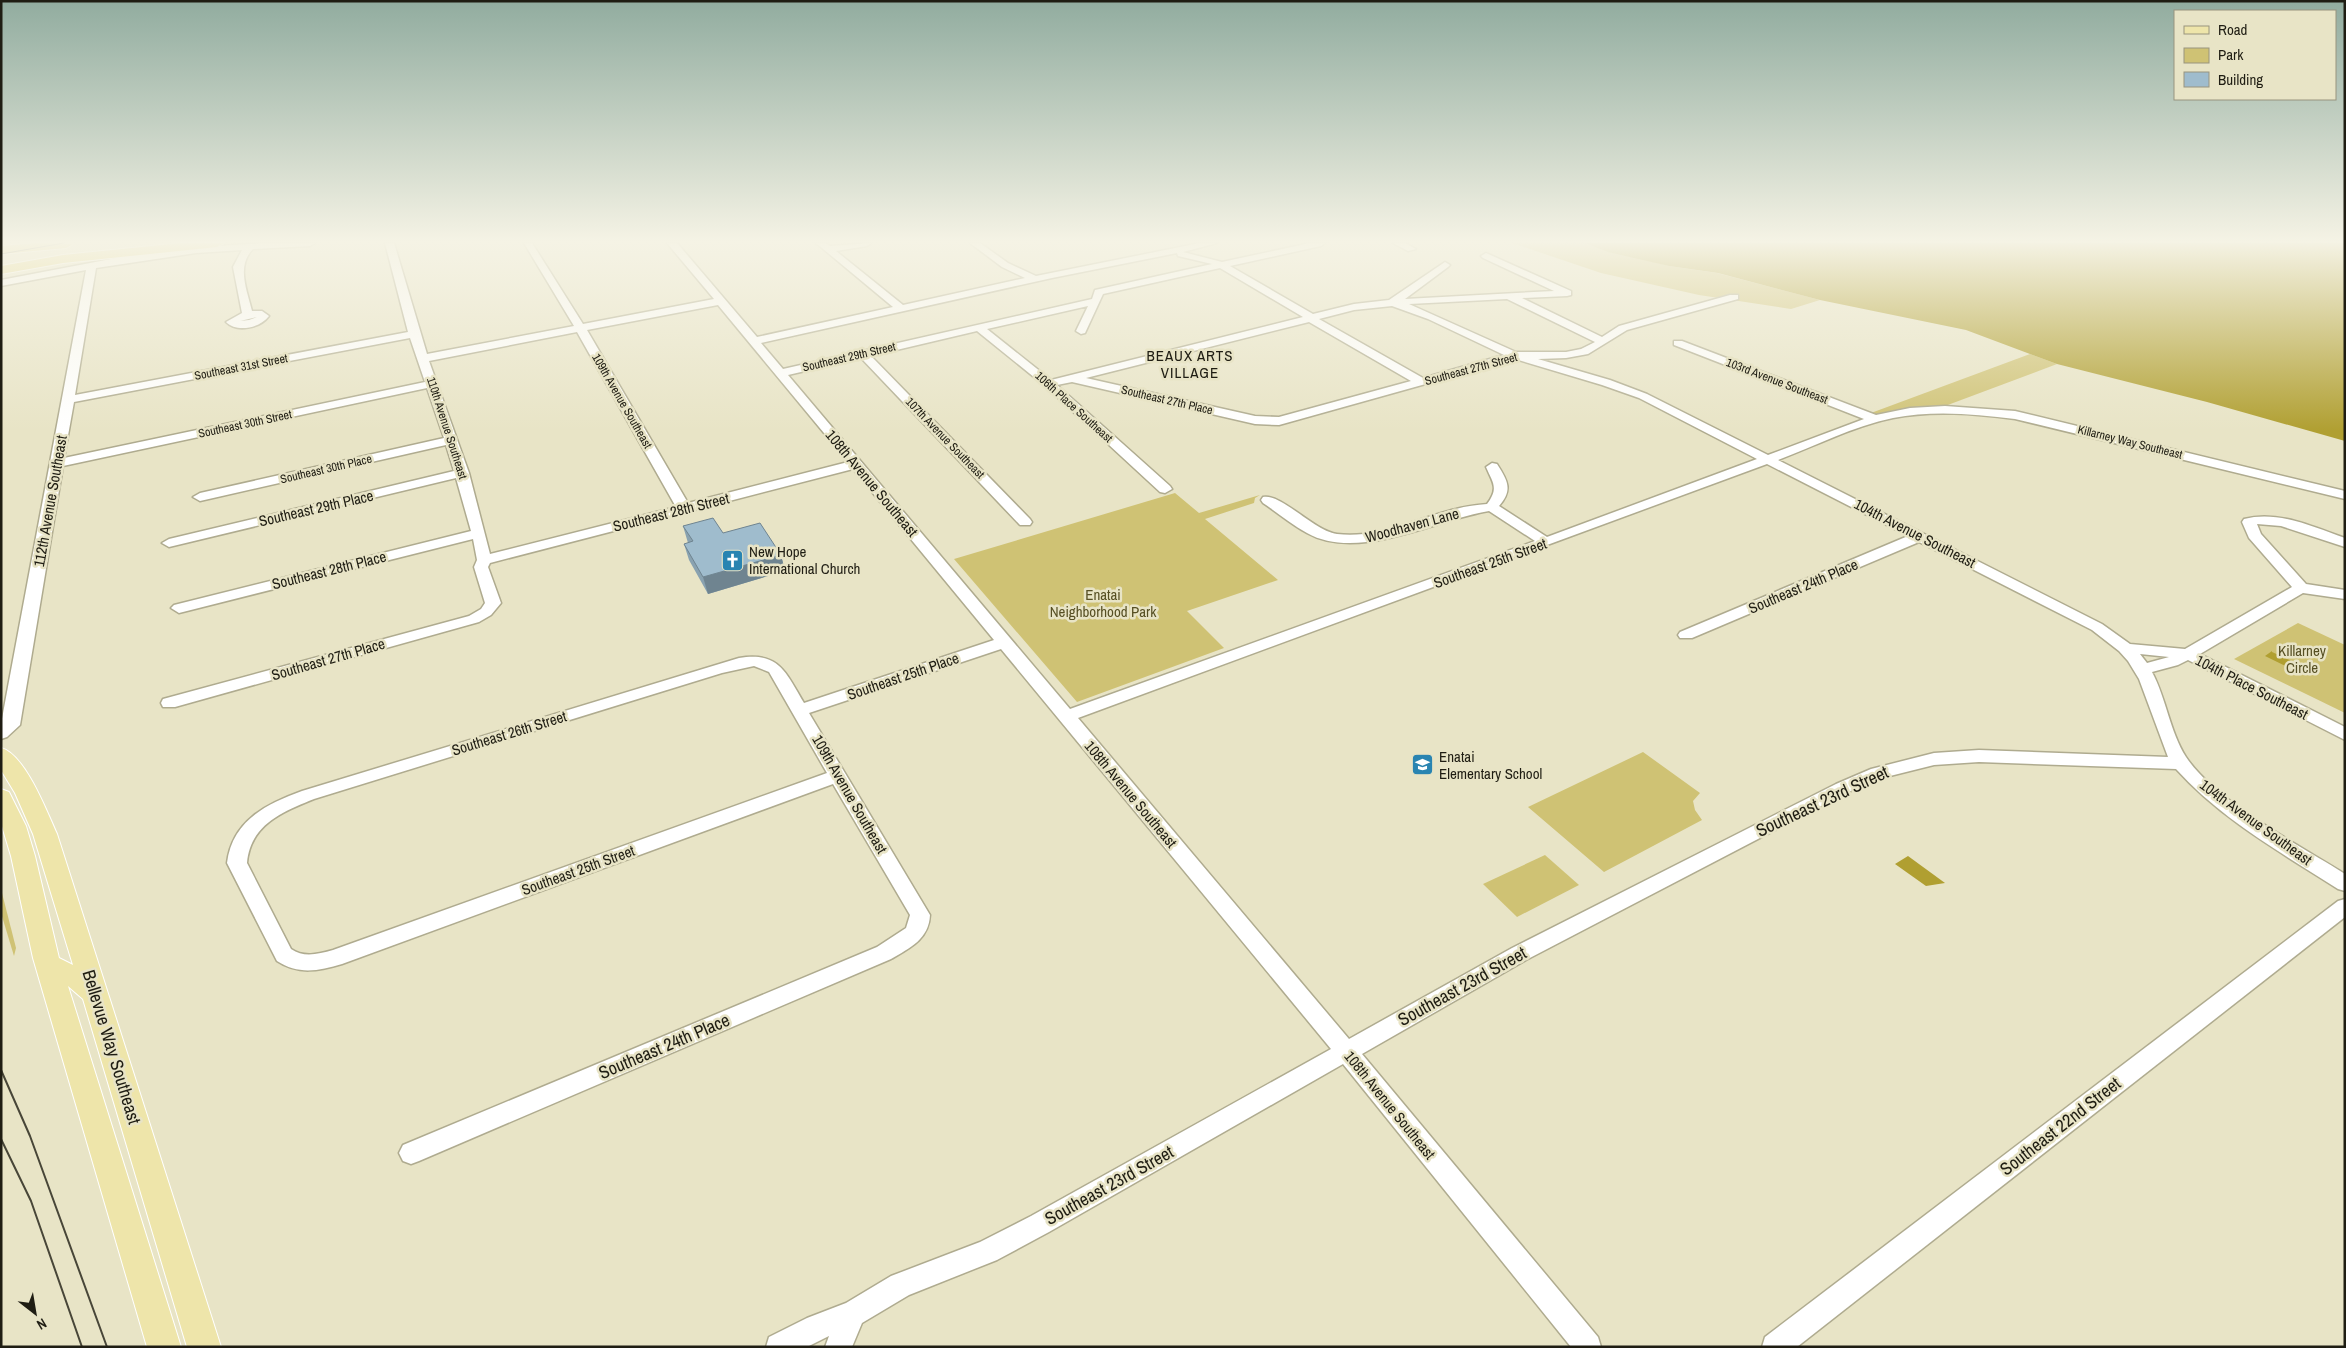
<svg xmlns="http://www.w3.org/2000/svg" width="2346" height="1348" font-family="'Archivo Narrow',sans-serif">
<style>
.green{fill:#cfc274}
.forest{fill:#b09f31}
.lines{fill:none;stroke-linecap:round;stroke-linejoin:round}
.minor-casing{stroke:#afab8f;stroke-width:3}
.major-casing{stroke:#fff;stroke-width:2}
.highway-casing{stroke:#fff;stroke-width:2}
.minor{fill:#fff;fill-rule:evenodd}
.major{fill:#eee5aa;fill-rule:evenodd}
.highway{fill:#e3d371;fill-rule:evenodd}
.tram-far1{stroke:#484638;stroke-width:1}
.tram{stroke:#484638;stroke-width:2}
.wall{fill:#89a2b0}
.shaded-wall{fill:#6f8490}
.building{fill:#9fbccd;stroke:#6f8490}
.labels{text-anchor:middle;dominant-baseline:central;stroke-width:5;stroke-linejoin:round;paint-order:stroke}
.far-street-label{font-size:12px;fill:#1f1d13;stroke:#e8e4c6}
.far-quarter-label{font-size:15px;letter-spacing:1px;fill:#1f1d13;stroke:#e8e4c6}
.street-label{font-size:15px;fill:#1f1d13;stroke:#e8e4c6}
.poi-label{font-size:15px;fill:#1f1d13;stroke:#e8e4c6;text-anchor:start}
.park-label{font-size:15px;fill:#564f23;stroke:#e8e4c6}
.near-street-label{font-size:18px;fill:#1f1d13;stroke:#e8e4c6}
</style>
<rect width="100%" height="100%" fill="#e8e4c6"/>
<g class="green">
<polygon points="1512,243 1585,243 1669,266 1717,273 1820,300 1791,309 1699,295 1601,273"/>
<polygon points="2030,354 2057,364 1937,409 1878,415 1871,413"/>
<polygon points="1175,493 1199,513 1260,495 1255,498 1254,503 1205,519 1278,580 1187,611 1224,648 1077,702 954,559"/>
<polygon points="2298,623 2345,645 2345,713 2234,659"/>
<polygon points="1643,752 1700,793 1693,801 1695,810 1702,820 1604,872 1528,807"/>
<polygon points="1545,855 1579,885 1517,917 1483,884"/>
<polygon points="2,893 16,948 14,956 1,913"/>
</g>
<g class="forest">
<polygon points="1585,243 2345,243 2345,441 2207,402 2057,364 1966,330 1820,300 1718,273 1669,266 1608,252"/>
<polygon points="2272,651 2272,652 2307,668 2300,673 2265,656"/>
<polygon points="1908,856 1945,883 1926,886 1895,864"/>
</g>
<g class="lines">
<defs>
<g id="minor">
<path d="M 270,243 L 315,243 L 310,246 L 253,249 C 236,266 247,290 252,311 L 262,311 L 269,316 C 260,328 237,333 226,322 L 242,313 L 233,267 L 242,250 L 196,253 L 96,268 L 75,395 L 408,332 L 385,243 L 394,243 L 427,354 L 574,326 L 524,243 L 532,243 L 583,324 L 714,299 L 667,243 L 677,243 L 757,337 L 893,307 L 816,243 L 825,243 L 830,246 L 871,243 L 867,246 L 836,251 L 903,305 L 1025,278 L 1002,267 L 970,243 L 980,243 L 1008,263 L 1036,276 L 1200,243 L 1217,243 L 1183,252 L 1222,262 L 1310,243 L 1325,243 L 1321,246 L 1230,266 L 1313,314 L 1354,304 L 1389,300 L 1445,262 L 1450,265 L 1448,267 L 1405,299 L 1554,291 L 1483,258 L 1481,256 L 1486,253 L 1571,291 L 1571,295 L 1567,296 L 1522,298 L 1602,337 L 1619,326 L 1730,295 L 1738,295 L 1738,299 L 1627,330 L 1588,354 L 1566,358 L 1538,359 L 1610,380 L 1647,394 L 1768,455 L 1864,419 L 1674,345 L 1674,341 L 1682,341 L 1876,415 L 1910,408 L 1945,406 L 2015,411 L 2345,491 L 2345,499 L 2015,419 C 1975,414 1933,410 1893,418 C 1854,426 1815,446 1778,460 L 2102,624 L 2130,644 L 2185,649 L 2292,587 L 2249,538 L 2242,522 L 2244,519 C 2278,510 2313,527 2345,538 L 2345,547 L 2281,526 L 2257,524 L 2261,534 L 2306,584 L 2345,590 L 2345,599 L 2303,593 L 2200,654 L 2345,727 L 2345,740 L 2188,660 L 2178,665 L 2152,672 C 2166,698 2170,732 2186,757 C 2216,802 2299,845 2345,874 L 2345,891 L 2338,889 C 2282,853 2222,820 2176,769 L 1979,762 L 1934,765 L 1882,778 L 1848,792 L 1526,960 L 1362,1054 L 1598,1337 L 1601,1347 L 1571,1347 L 1343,1064 L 1049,1232 L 997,1260 L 909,1295 L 862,1323 L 852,1347 L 825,1347 L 829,1336 L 807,1347 L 766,1347 L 769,1337 L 807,1318 L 846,1303 L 891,1276 L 980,1242 L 1031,1216 L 1331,1049 L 1001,649 L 809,713 L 930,915 C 929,939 910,948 891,959 L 419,1161 L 411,1164 L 403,1161 L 399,1153 L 403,1145 L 877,947 L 906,928 L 910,915 L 833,784 L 342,964 C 319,971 298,975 277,961 L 227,863 C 232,821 266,804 302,791 L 739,658 C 779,651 786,673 804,703 L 994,640 L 853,469 L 490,563 L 488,567 L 501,603 L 491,615 L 479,622 L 175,707 L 163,707 L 161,703 L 163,699 L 469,616 L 481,609 L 485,603 L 474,567 L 477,560 L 473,539 L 179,613 L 171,608 L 174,605 L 471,531 L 456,478 L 169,547 L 162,543 L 169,539 L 454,471 L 446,445 L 200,501 L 193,497 L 200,493 L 444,438 L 427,388 L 63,466 L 20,725 L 7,737 L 1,739 L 1,724 L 86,270 L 1,286 L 1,280 L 132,255 L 196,247 ZM 1177,253 L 1178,256 L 1212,264 L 1095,290 L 1092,299 L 783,369 L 761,343 L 1052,278 ZM 1220,268 L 1303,317 L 1051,380 L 987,329 L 1088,306 L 1076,331 L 1081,334 L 1085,333 L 1103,294 ZM 1507,299 L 1595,342 L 1581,349 L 1566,352 L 1516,352 L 1409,304 ZM 718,305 L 848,462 L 688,503 L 587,330 ZM 1392,306 L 1428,319 L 1504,355 L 1423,378 L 1319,319 L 1354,310 ZM 257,317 L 249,320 L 240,321 ZM 1309,322 L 1411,381 L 1279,417 L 1255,416 L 1086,378 ZM 977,331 L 1045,386 L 1160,492 L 1165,493 L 1172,489 L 1170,486 L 1057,385 L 1072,382 L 1255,424 L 1279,425 L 1515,359 L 1602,385 L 1639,398 L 1757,459 L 1547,537 L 1499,506 C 1513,490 1508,481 1497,464 L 1492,463 L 1486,467 C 1493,483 1499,488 1487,504 C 1477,505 1466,506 1456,509 C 1417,518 1379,539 1337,534 C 1314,531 1281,493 1263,497 L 1261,500 L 1263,503 C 1278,513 1292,525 1307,533 C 1358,562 1435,520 1489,511 L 1535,541 L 1070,709 L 788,375 L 861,358 L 1020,525 L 1030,525 L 1032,522 L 1030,519 L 871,356 ZM 577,332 L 676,507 L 490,554 L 469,473 L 429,361 ZM 410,338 L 425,382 L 64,458 L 74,402 ZM 1767,464 L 1908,536 L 1680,632 L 1678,635 L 1680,638 L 1692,638 L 1919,542 L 2092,630 L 2119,651 L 2128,661 L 2139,679 L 2168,757 L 1979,750 L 1934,753 L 1871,769 L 1836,784 L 1512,948 L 1349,1039 L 1078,718 ZM 2140,654 L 2169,657 L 2147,663 ZM 754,666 L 769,672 L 827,773 L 333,950 C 318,954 304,958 291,949 L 247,863 C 250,825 282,812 314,799 L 722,673 Z"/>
<polygon points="1393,243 1405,243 1416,249 1408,251"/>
<polygon points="2345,899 2345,917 1797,1347 1762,1347 1765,1337 2338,901"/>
</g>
<path id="major" d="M 1,748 C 25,754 47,812 57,834 L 221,1347 L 187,1347 L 83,999 L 68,986 L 181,1347 L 147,1347 L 33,958 L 11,856 L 1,823 L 1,789 L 9,792 L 26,826 L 35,856 L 59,958 L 73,965 L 33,834 L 15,793 L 1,770 Z"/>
<g id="highway">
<polygon points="36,243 73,244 66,248 1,254 1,246"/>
<polygon points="181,243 224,243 217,247 63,263 1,274 1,266 63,255"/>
</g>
</defs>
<use href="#minor" class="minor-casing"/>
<use href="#major" class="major-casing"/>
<use href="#highway" class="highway-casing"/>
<use href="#minor" class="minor"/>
<use href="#major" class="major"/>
<use href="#highway" class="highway"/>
<polyline class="tram-far1" points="1,254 64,243"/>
<g class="tram">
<polyline points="1,1070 30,1136 107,1347"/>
<polyline points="1,1139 31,1201 82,1347"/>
</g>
</g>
<polygon class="wall" points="683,526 723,533 781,555 785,571 708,594 689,560 684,544 688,543"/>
<polygon class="shaded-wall" points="781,555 785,571 708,594 703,577"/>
<polygon class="building" points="713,518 723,533 760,523 781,555 703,577 684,544 693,541 683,526"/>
<linearGradient id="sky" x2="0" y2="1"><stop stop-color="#91ac9f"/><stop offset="0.56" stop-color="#f5f3e5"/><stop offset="1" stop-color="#f5f3e5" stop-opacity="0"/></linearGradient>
<rect width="2346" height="431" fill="url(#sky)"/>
<defs>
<symbol id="church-square" viewBox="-11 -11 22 22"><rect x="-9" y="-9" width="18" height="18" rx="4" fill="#2984b1" stroke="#e8e4c6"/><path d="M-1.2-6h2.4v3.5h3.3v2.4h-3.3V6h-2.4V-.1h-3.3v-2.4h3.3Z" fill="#fff"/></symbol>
<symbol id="school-square" viewBox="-11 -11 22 22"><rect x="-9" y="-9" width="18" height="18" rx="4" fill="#2984b1" stroke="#e8e4c6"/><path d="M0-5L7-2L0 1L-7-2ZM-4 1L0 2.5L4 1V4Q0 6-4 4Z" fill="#fff"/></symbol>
</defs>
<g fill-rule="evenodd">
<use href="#church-square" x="720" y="548" width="25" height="25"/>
<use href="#school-square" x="1410" y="752" width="25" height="25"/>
</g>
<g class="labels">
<g class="far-street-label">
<text transform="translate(849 357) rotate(-13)">Southeast 29th Street</text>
<text transform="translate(241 367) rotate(-11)">Southeast 31st Street</text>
<text transform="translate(1471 369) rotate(-15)">Southeast 27th Street</text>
<text transform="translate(1777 381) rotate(21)">103rd Avenue Southeast</text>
<text transform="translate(1167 400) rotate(13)">Southeast 27th Place</text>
<text transform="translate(622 401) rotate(60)">109th Avenue Southeast</text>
<text transform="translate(1074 407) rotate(42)">106th Place Southeast</text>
<text transform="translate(245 424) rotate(-12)">Southeast 30th Street</text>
<text transform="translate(447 428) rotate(72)">110th Avenue Southeast</text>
<text transform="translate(945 438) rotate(46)">107th Avenue Southeast</text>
<text transform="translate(2130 442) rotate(14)">Killarney Way Southeast</text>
<text transform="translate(326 469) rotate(-13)">Southeast 30th Place</text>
</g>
<g class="far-quarter-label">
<text x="1190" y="355">BEAUX ARTS<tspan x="1190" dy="17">VILLAGE</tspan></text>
</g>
<g class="street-label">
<text transform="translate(872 483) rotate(50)">108th Avenue Southeast</text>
<text transform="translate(50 501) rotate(-80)">112th Avenue Southeast</text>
<text transform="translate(316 508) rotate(-13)">Southeast 29th Place</text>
<text transform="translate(671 512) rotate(-14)">Southeast 28th Street</text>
<text transform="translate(1412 525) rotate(-15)">Woodhaven Lane</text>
<text transform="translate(1915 533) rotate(27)">104th Avenue Southeast</text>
<text transform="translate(1490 563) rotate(-20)">Southeast 25th Street</text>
<text transform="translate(329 570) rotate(-14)">Southeast 28th Place</text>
<text transform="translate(1803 586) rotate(-23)">Southeast 24th Place</text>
<text transform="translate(328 659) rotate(-16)">Southeast 27th Place</text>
<text transform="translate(903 676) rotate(-19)">Southeast 25th Place</text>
<text transform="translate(2252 687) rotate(27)">104th Place Southeast</text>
<text transform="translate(509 733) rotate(-17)">Southeast 26th Street</text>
<text transform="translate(850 794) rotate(60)">109th Avenue Southeast</text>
<text transform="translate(1131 794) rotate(50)">108th Avenue Southeast</text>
<text transform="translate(2256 822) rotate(36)">104th Avenue Southeast</text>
<text transform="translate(578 870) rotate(-20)">Southeast 25th Street</text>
<text transform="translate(1390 1105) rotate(51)">108th Avenue Southeast</text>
</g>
<g class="poi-label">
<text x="749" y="551">New Hope<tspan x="749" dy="17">International Church</tspan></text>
<text x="1439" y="756">Enatai<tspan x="1439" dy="17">Elementary School</tspan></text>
</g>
<g class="park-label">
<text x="1103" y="594">Enatai<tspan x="1103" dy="17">Neighborhood Park</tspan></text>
<text x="2302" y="650">Killarney<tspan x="2302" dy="17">Circle</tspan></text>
</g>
<g class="near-street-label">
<text transform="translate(1822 801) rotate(-25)">Southeast 23rd Street</text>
<text transform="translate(1462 986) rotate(-29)">Southeast 23rd Street</text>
<text transform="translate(664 1046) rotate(-23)">Southeast 24th Place</text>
<text transform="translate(112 1047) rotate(73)">Bellevue Way Southeast</text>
<text transform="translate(2060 1126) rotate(-38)">Southeast 22nd Street</text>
<text transform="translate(1109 1185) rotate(-29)">Southeast 23rd Street</text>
</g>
</g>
<rect width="2346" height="1348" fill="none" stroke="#1f1d13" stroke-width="5"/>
<rect x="2174" y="10" width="162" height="90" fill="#e8e4c6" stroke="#98947e"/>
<rect x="2184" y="26" width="25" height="8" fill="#eee5aa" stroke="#98947e"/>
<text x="2218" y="35" font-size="15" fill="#1f1d13">Road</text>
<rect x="2184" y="48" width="25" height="15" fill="#cfc274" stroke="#98947e"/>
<text x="2218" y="60" font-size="15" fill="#1f1d13">Park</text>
<rect x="2184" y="72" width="25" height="15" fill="#9fbccd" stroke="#98947e"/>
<text x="2218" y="85" font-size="15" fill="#1f1d13">Building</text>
<g transform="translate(35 1313) rotate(149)" stroke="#e8e4c6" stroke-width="4" paint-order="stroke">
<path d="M0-4L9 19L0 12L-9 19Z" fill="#1f1d13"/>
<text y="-8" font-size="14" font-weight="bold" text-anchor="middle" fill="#1f1d13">N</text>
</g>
</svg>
